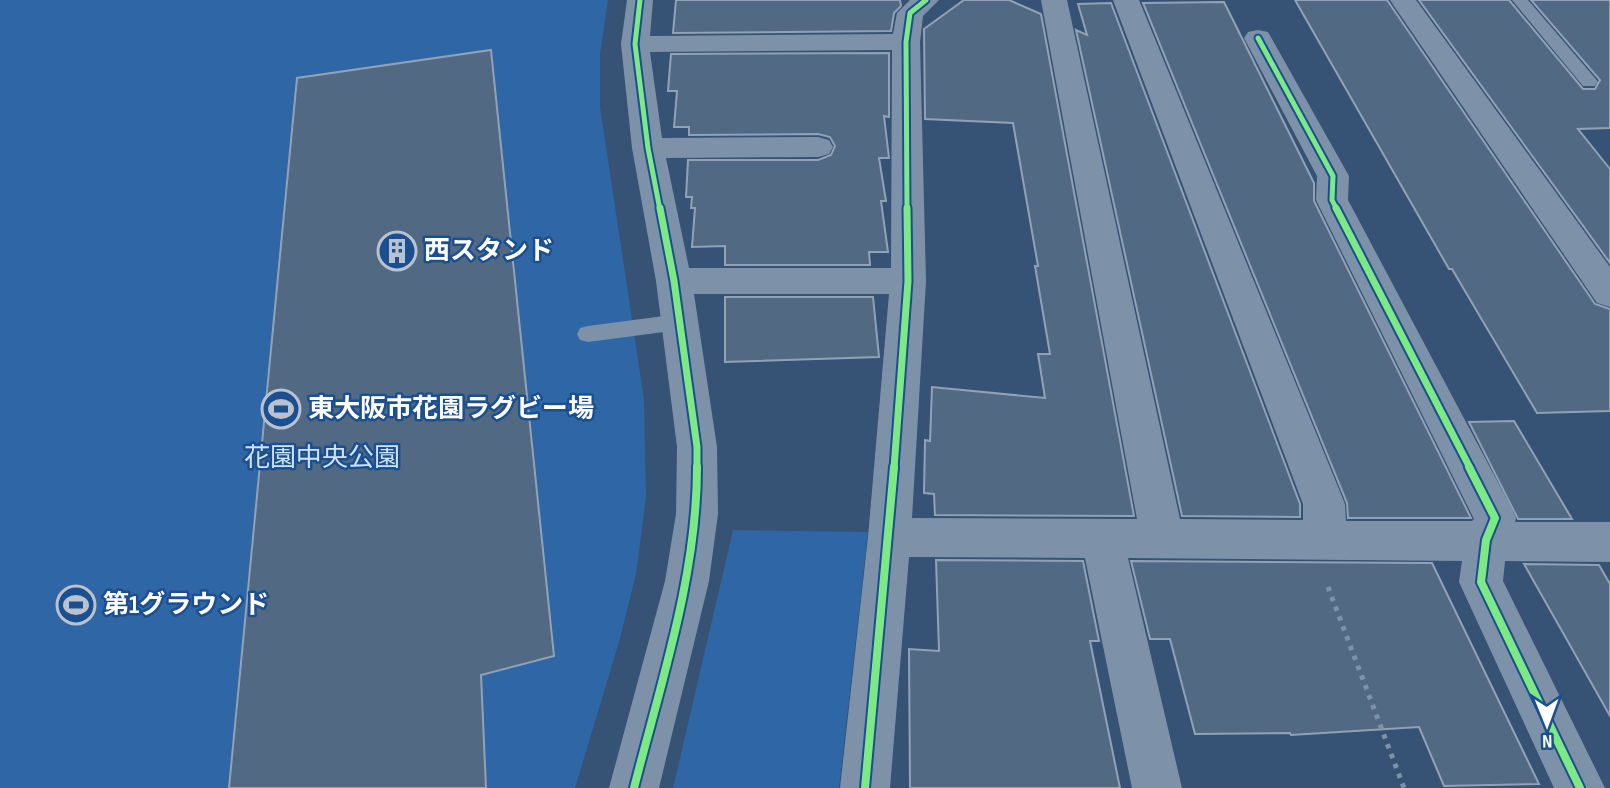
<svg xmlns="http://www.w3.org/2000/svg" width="1610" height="788" font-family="'Sofia Sans Condensed','Noto Sans JP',sans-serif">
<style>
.green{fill:#2f66a5}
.building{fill:#526984;stroke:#92a2b6;stroke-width:2}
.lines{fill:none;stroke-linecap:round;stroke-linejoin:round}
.path{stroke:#7d92a8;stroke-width:5;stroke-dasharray:4.5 6;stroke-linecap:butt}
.lane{fill:#7d92a8;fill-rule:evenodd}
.street{fill:#7d92a8;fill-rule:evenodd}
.cycleway-far2-casing{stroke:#1b4f8f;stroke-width:9}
.cycleway-far1-casing{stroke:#1b4f8f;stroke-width:11}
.cycleway-casing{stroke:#1b4f8f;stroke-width:12}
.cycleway-far2{stroke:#7ce984;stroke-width:5}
.cycleway-far1{stroke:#7ce984;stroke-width:7}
.cycleway{stroke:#7ce984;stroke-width:8}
.labels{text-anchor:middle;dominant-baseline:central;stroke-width:5;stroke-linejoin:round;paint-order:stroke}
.poi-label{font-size:26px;font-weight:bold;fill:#fff;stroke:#1b4f8f;text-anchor:start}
.park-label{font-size:26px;fill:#cfe3fa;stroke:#1b4f8f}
</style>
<rect width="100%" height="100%" fill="#365274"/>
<g class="green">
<polygon points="0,0 608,0 600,54 600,107 644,399 646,497 636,574 619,642 575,788 0,788"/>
<polygon points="733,530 868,532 839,788 673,788"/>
</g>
<g class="building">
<polygon points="676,0 900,0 901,6 894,13 891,31 673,33"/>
<polygon points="964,0 1009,0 1041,14 1134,516 935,515 934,494 924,493 925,440 930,441 932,387 1045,398 1038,354 1050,354 1035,266 1038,266 1013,123 925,119 924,29"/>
<polygon points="1295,0 1387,0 1595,304 1610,309 1610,411 1537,413 1452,269 1449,269"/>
<polygon points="1419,0 1509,0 1583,89 1595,89 1600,80 1531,0 1610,0 1610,128 1578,129 1610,169 1610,263"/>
<polygon points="1224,2 1314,183 1314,201 1471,518 1348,518 1347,503 1143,3"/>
<polygon points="1111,3 1300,504 1300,517 1182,516 1076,30 1087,35 1078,4"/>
<polygon points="491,50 554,656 481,675 486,788 229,788 297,78"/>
<polygon points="889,53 889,117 884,116 889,158 879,158 886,201 881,201 888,252 869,252 870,265 725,265 725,246 692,247 695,208 691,208 692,197 686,197 688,160 818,160 831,155 835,146 830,137 818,134 689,135 689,127 674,127 677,91 668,91 671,54"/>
<polygon points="725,297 873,297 879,357 725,362"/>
<polygon points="1514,421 1572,519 1518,519 1469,422"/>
<polygon points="936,560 1083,561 1099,641 1090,641 1120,788 910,788 909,649 939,651"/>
<polygon points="1131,561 1432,563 1539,784 1444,786 1419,727 1291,735 1290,733 1195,734 1170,639 1150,639"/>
<polygon points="1524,564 1599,565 1610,584 1610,716"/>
</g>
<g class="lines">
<polyline class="path" points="1328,587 1404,788"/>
<g class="lane">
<polygon points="1512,0 1528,0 1595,78 1598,82 1595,86 1583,86"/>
<polygon points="679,314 687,316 690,322 687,328 679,330 588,342 580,340 577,334 580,328 588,326"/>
</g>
<g class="street">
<path d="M 627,0 L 653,0 L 650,36 L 893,34 L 897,13 L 910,0 L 939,0 L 923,16 L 920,42 L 926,281 L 912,518 L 1137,519 L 1041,0 L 1067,0 L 1180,519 L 1303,520 L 1303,504 L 1113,0 L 1139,0 L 1345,504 L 1346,521 L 1472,521 L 1474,519 L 1316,200 L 1317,176 L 1244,38 L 1248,32 L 1258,30 L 1268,32 L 1349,176 L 1348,200 L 1510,505 L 1516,518 L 1515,522 L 1610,522 L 1610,562 L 1505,561 L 1503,581 L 1605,788 L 1554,788 L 1459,582 L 1462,561 L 1128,558 L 1182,788 L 1132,788 L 1085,558 L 909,557 L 890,788 L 840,788 L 868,537 L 889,294 L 694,294 L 717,447 L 718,514 L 709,581 L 659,788 L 609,788 L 665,581 L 676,514 L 677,447 L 656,281 L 632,148 L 621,44 ZM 892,50 L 891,268 L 689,268 L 666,158 L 818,157 L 829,154 L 833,147 L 829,140 L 818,137 L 662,138 L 650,52 Z"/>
<polygon points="1390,0 1416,0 1610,267 1610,307 1597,303"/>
</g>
<defs>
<g id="cycleway-far2">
<polyline points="640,0 635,44 648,148 660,210"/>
<polyline points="1258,38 1333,176 1332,200 1337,210"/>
<polyline points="907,210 906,42 910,13 926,0"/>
</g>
<g id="cycleway-far1">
<polyline points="660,208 674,281 697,447 697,468"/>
<polyline points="1336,208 1470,468"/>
<polyline points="894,468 908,281 907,208"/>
</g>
<g id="cycleway">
<polyline points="1469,467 1495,518 1486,540 1481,582 1580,788"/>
<path d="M 634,788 C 661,682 697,576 697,467"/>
<polyline points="865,788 894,467"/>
</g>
</defs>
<use href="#cycleway-far2" class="cycleway-far2-casing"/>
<use href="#cycleway-far1" class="cycleway-far1-casing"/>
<use href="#cycleway" class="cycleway-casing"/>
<use href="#cycleway-far2" class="cycleway-far2"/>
<use href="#cycleway-far1" class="cycleway-far1"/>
<use href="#cycleway" class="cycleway"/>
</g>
<defs>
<symbol id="building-ring" viewBox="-11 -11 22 22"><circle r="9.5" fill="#1b4f8f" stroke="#b9c2ce" stroke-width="1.5"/><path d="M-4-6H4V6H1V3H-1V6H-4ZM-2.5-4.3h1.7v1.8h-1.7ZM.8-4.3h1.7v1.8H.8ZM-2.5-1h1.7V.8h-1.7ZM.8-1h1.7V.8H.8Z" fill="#b9c2ce"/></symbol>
<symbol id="stadium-ring" viewBox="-11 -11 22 22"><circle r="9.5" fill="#1b4f8f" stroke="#b9c2ce" stroke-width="1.5"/><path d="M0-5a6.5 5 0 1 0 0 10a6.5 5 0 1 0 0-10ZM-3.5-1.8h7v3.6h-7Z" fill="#b9c2ce"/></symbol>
</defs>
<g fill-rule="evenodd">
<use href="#building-ring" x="375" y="229" width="44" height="44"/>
<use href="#stadium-ring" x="259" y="387" width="44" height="44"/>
<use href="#stadium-ring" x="54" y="583" width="44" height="44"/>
</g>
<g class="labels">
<g class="poi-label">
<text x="424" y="251">西スタンド</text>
<text x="308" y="409">東大阪市花園ラグビー場</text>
<text x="103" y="605">第1グラウンド</text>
</g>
<g class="park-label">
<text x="322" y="458">花園中央公園</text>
</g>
</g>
<g transform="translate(1547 725) rotate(179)" stroke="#1b4f8f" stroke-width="5" paint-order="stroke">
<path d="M0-5L12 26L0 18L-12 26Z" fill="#ffffff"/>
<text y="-10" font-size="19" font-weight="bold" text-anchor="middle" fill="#ffffff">N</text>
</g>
</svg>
